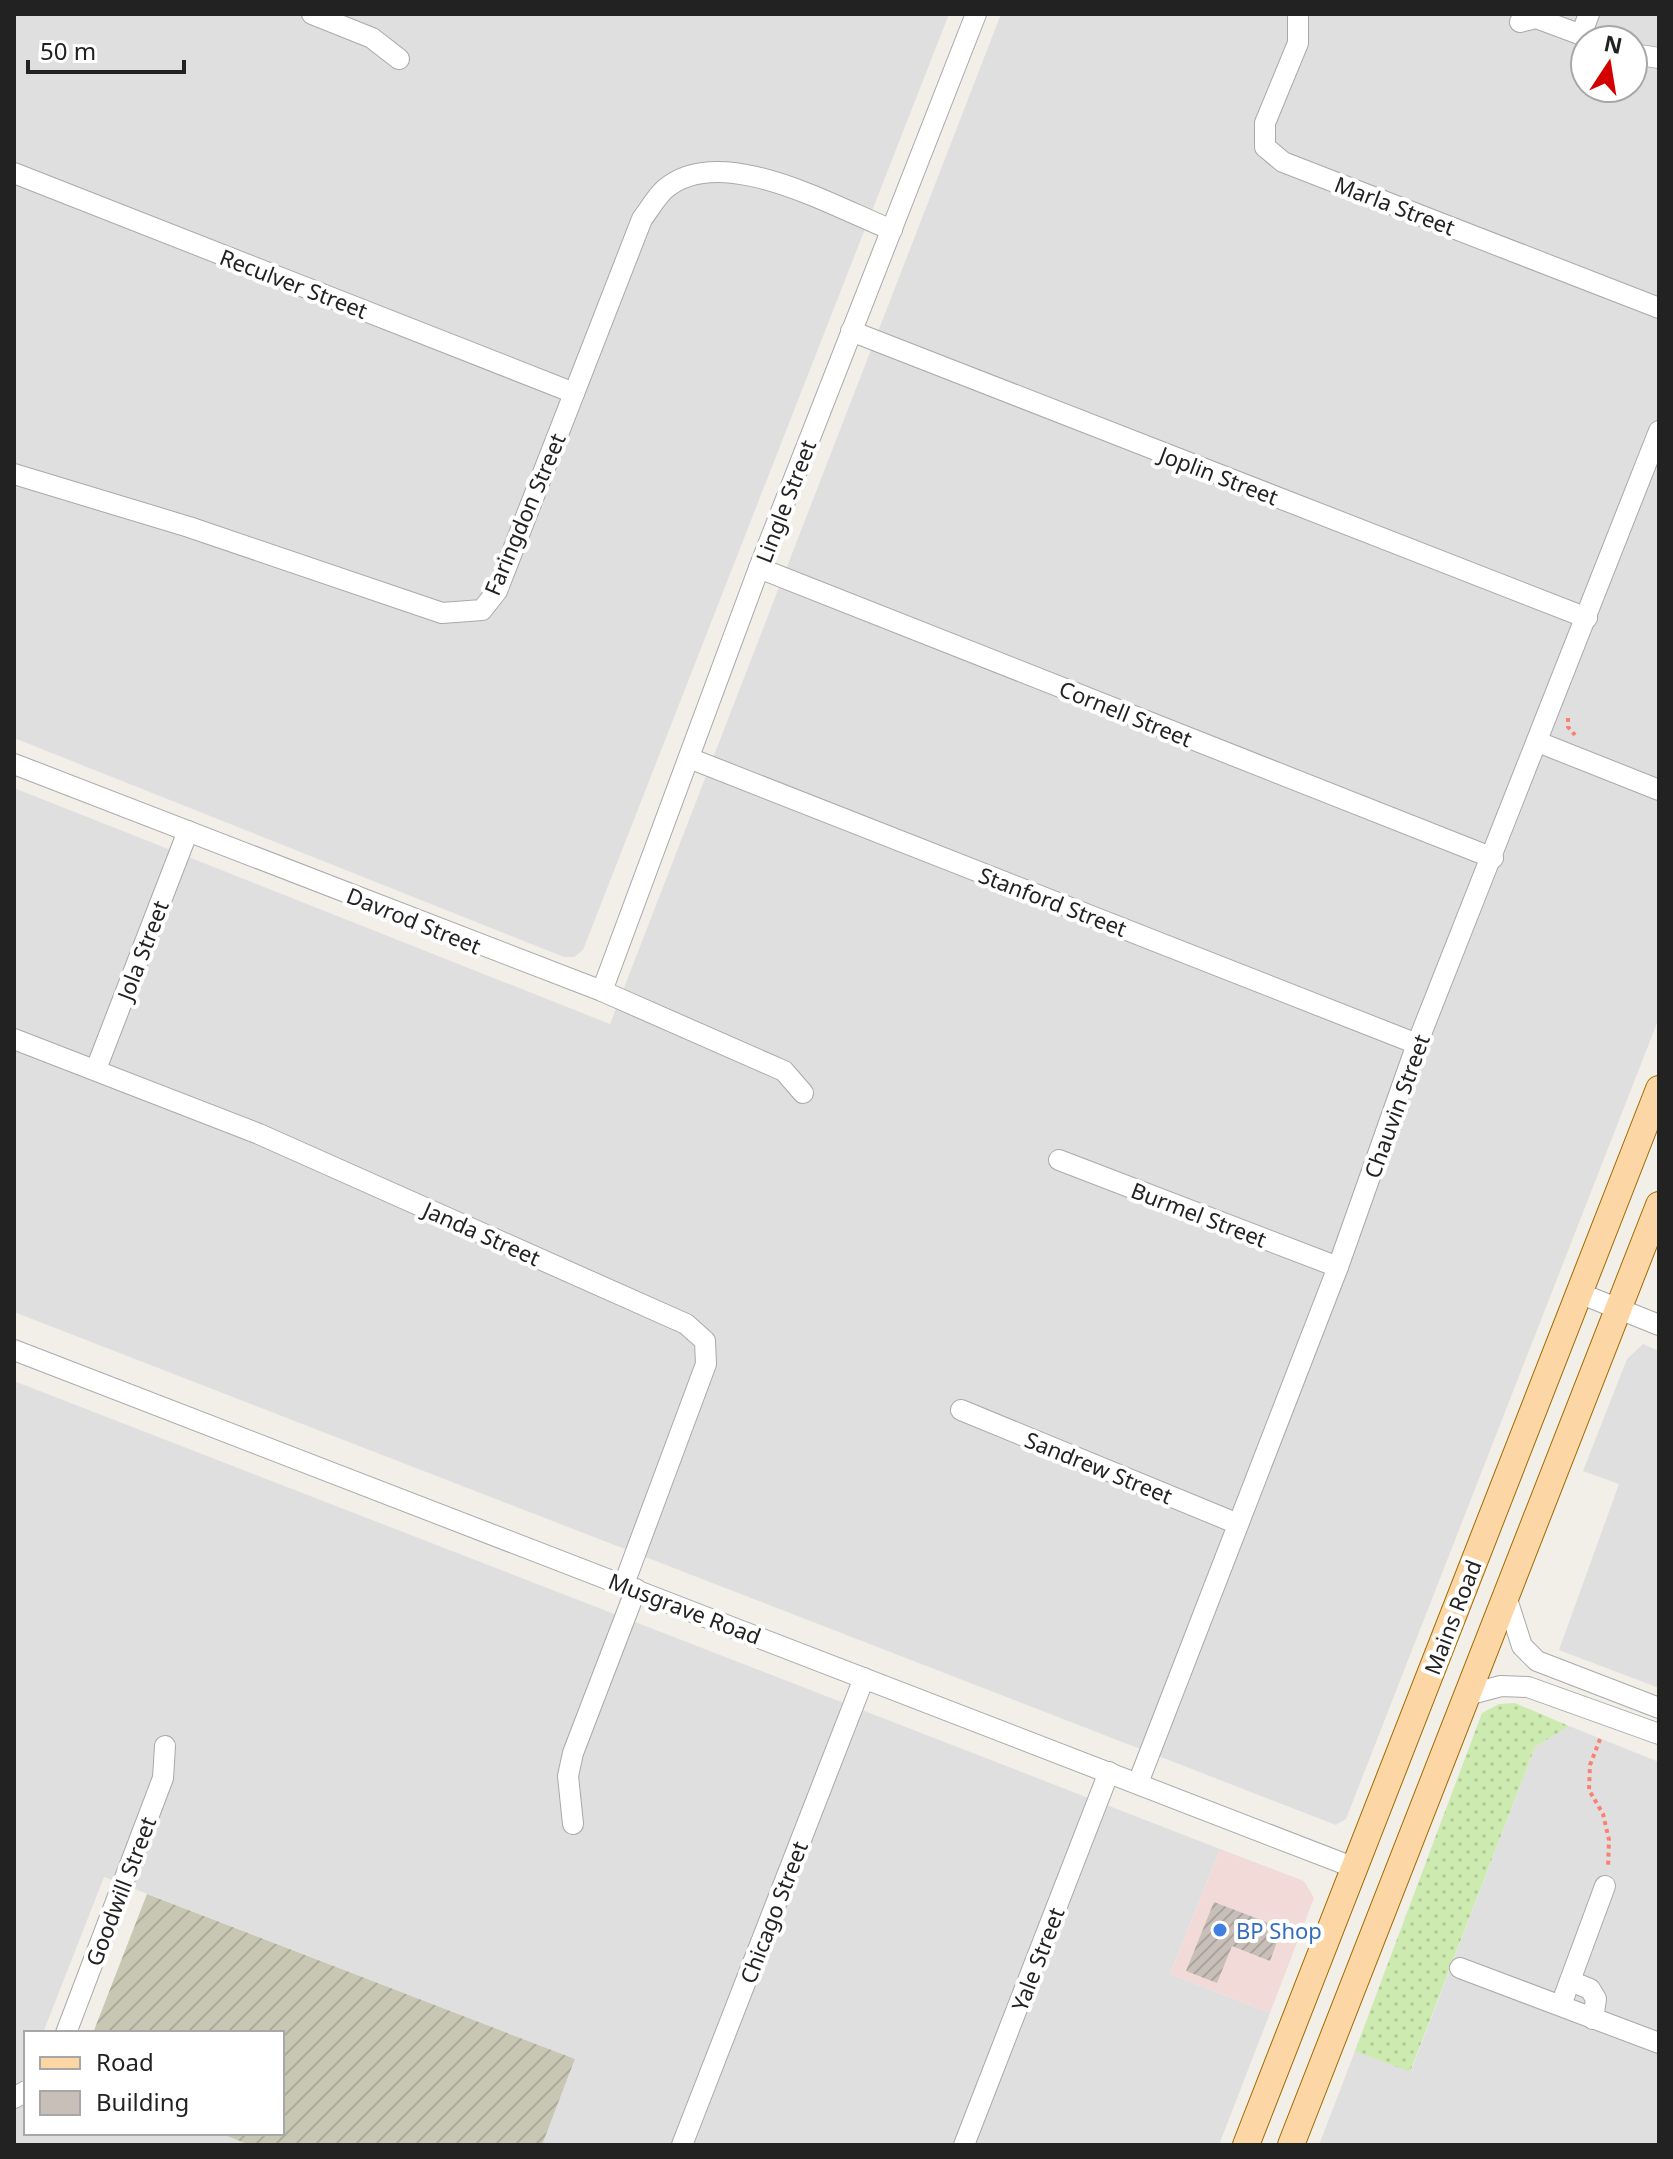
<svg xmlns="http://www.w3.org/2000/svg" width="1673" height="2159" font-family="'Noto Sans',sans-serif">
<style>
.residential{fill:#e0dfdf;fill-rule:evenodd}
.commercial{fill:#f2dad9}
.construction{fill:url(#construction-furrows)}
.grass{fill:url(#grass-dots)}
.building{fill:url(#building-hatch)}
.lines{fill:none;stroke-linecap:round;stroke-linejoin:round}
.minor-casing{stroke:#a9a9a9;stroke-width:22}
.major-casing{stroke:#a06b00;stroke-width:28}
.path{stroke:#fa8072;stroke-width:4;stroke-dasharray:4 4;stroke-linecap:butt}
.minor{stroke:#fff;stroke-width:20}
.major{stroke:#fcd6a4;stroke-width:26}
.shop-dot{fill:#3f7fe0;stroke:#fff;stroke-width:3}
.labels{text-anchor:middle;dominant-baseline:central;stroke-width:8;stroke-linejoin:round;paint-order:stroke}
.street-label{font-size:22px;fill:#222;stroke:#fff}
.shop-label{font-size:22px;fill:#366cbe;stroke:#fff;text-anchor:start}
</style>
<defs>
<pattern id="construction-furrows" width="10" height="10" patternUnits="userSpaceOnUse" patternTransform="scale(2)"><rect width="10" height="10" fill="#c7c7b4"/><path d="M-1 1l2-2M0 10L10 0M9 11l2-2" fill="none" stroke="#abab9a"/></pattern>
<pattern id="grass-dots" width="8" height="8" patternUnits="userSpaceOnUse" patternTransform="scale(2)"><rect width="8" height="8" fill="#cdebb0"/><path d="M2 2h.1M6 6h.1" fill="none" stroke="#b0c997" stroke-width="1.8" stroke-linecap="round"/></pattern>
<pattern id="building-hatch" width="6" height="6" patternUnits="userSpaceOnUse" patternTransform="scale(2)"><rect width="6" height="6" fill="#c7bfb8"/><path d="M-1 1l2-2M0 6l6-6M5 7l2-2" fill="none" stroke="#aba49e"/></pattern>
</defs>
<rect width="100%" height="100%" fill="#f2efe9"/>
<g class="residential">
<polygon points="14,14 949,14 583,950 574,957 564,957 14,738"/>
<path d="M 1001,14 L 1659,14 L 1659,1018 L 1346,1819 L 1336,1825 L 14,1312 L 14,788 L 610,1024 ZM 1585,40 L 1633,40 L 1633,88 L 1585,88 Z"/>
<polygon points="1643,1344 1659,1351 1659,1688 1559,1650 1619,1484 1583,1471 1627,1359"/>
<polygon points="14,1381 1220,1849 1170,1974 1270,2013 1219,2145 542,2145 575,2059 104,1877 43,2033 26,2033 26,2133 219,2133 250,2145 14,2145"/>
<polygon points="1569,1726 1659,1762 1659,2145 1319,2145 1355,2051 1411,2071 1535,1747"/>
</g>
<polygon class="commercial" points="1220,1849 1304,1881 1314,1898 1270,2013 1170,1974"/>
<polygon class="construction" points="147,1894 575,2059 542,2145 250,2145 219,2133 282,2133 282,2033 93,2033"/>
<polygon class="grass" points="1515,1703 1569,1726 1535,1747 1410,2072 1355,2051 1482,1713 1499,1704"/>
<polygon class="building" points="1214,1902 1282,1928 1270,1961 1232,1946 1217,1983 1186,1971"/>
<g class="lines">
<defs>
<g id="minor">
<polyline points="312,14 372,38 399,59"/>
<polyline points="1298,14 1298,43 1265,123 1265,147 1283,162 1659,308"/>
<polyline points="1520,22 1536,18 1595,40"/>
<polyline points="1581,35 1589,14"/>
<polyline points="1633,54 1659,58"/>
<polyline points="14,173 574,393"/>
<polyline points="851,331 1587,618"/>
<path d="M 14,474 L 189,527 L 442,613 L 482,610 L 497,591 L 642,219 C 649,210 656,197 665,189 C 721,141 834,207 892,230"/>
<polyline points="759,568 1493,858"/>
<polyline points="1538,742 1659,790"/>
<polyline points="689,758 1417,1044"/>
<polyline points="14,764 602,991 784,1071 803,1093"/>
<polyline points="602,991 759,568 976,14"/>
<polyline points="14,1039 259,1134 686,1324 705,1341 706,1364 624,1584"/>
<polyline points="96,1069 188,831"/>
<polyline points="1059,1160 1338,1267"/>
<polyline points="1579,1293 1659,1325"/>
<polyline points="14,1350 1355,1868"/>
<polyline points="961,1410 1238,1524"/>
<polyline points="1506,1596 1522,1646 1537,1661 1659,1708"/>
<polyline points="1467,1695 1501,1686 1528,1687 1659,1734"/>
<polyline points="1138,1783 1338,1267 1417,1044 1659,431"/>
<polyline points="573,1824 568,1776 573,1753 636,1589"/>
<polyline points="1460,1968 1659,2043"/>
<polyline points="1570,1981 1590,1989 1596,1999 1593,2019"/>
<polyline points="1561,2005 1605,1886"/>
<polyline points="66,2033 163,1778 165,1746"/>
<polyline points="14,2098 26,2091"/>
<polyline points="682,2145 864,1678"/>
<polyline points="964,2145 1109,1772"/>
</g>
<g id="major">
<polyline points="1246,2145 1659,1089"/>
<polyline points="1291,2145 1659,1205"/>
</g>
</defs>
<use href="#minor" class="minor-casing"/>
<use href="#major" class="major-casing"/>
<g class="path">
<polyline points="1568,718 1568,727 1575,735"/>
<polyline points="1600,1739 1590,1765 1589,1790 1603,1814 1609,1840 1608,1868"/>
</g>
<use href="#minor" class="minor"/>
<use href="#major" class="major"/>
</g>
<circle class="shop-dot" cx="1220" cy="1930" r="8"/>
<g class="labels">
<g class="street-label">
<text transform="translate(1395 205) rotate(21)">Marla Street</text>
<text transform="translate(294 283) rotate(21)">Reculver Street</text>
<text transform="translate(1219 475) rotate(21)">Joplin Street</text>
<text transform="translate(785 501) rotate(-69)">Lingle Street</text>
<text transform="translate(524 514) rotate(-67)">Faringdon Street</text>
<text transform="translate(1126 713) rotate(22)">Cornell Street</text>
<text transform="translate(1053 901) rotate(21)">Stanford Street</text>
<text transform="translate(414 920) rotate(22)">Davrod Street</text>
<text transform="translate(142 950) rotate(-69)">Jola Street</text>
<text transform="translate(1396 1106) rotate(-70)">Chauvin Street</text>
<text transform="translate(1199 1214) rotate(21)">Burmel Street</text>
<text transform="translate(482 1233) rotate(24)">Janda Street</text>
<text transform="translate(1099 1467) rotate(22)">Sandrew Street</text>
<text transform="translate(685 1608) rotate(21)">Musgrave Road</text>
<text transform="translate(1452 1617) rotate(-69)">Mains Road</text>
<text transform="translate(120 1891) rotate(-69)">Goodwill Street</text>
<text transform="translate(773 1912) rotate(-69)">Chicago Street</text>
<text transform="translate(1037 1959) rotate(-69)">Yale Street</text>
</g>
<g class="shop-label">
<text x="1236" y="1930">BP Shop</text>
</g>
</g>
<rect width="1673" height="2159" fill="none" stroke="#222222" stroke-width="32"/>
<rect x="24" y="2031" width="260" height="104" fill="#ffffff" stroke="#a7a7a7" stroke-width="2"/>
<rect x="40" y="2057" width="40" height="12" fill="#fcd6a4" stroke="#a7a7a7" stroke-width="2"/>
<text x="96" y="2071" font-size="24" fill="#222222">Road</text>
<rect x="40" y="2091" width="40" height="24" fill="#c7bfb8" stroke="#a7a7a7" stroke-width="2"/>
<text x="96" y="2111" font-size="24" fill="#222222">Building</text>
<g transform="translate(1609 64) rotate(12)"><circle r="38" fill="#ffffff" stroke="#a7a7a7" stroke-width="2"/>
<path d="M0-6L14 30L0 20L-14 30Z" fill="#d40000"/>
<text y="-12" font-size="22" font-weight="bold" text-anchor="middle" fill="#222222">N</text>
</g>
<path d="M28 60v12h156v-12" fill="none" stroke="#222222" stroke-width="4"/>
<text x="40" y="60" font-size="24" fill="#222222" stroke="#ffffff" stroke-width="6" paint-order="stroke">50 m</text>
</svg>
